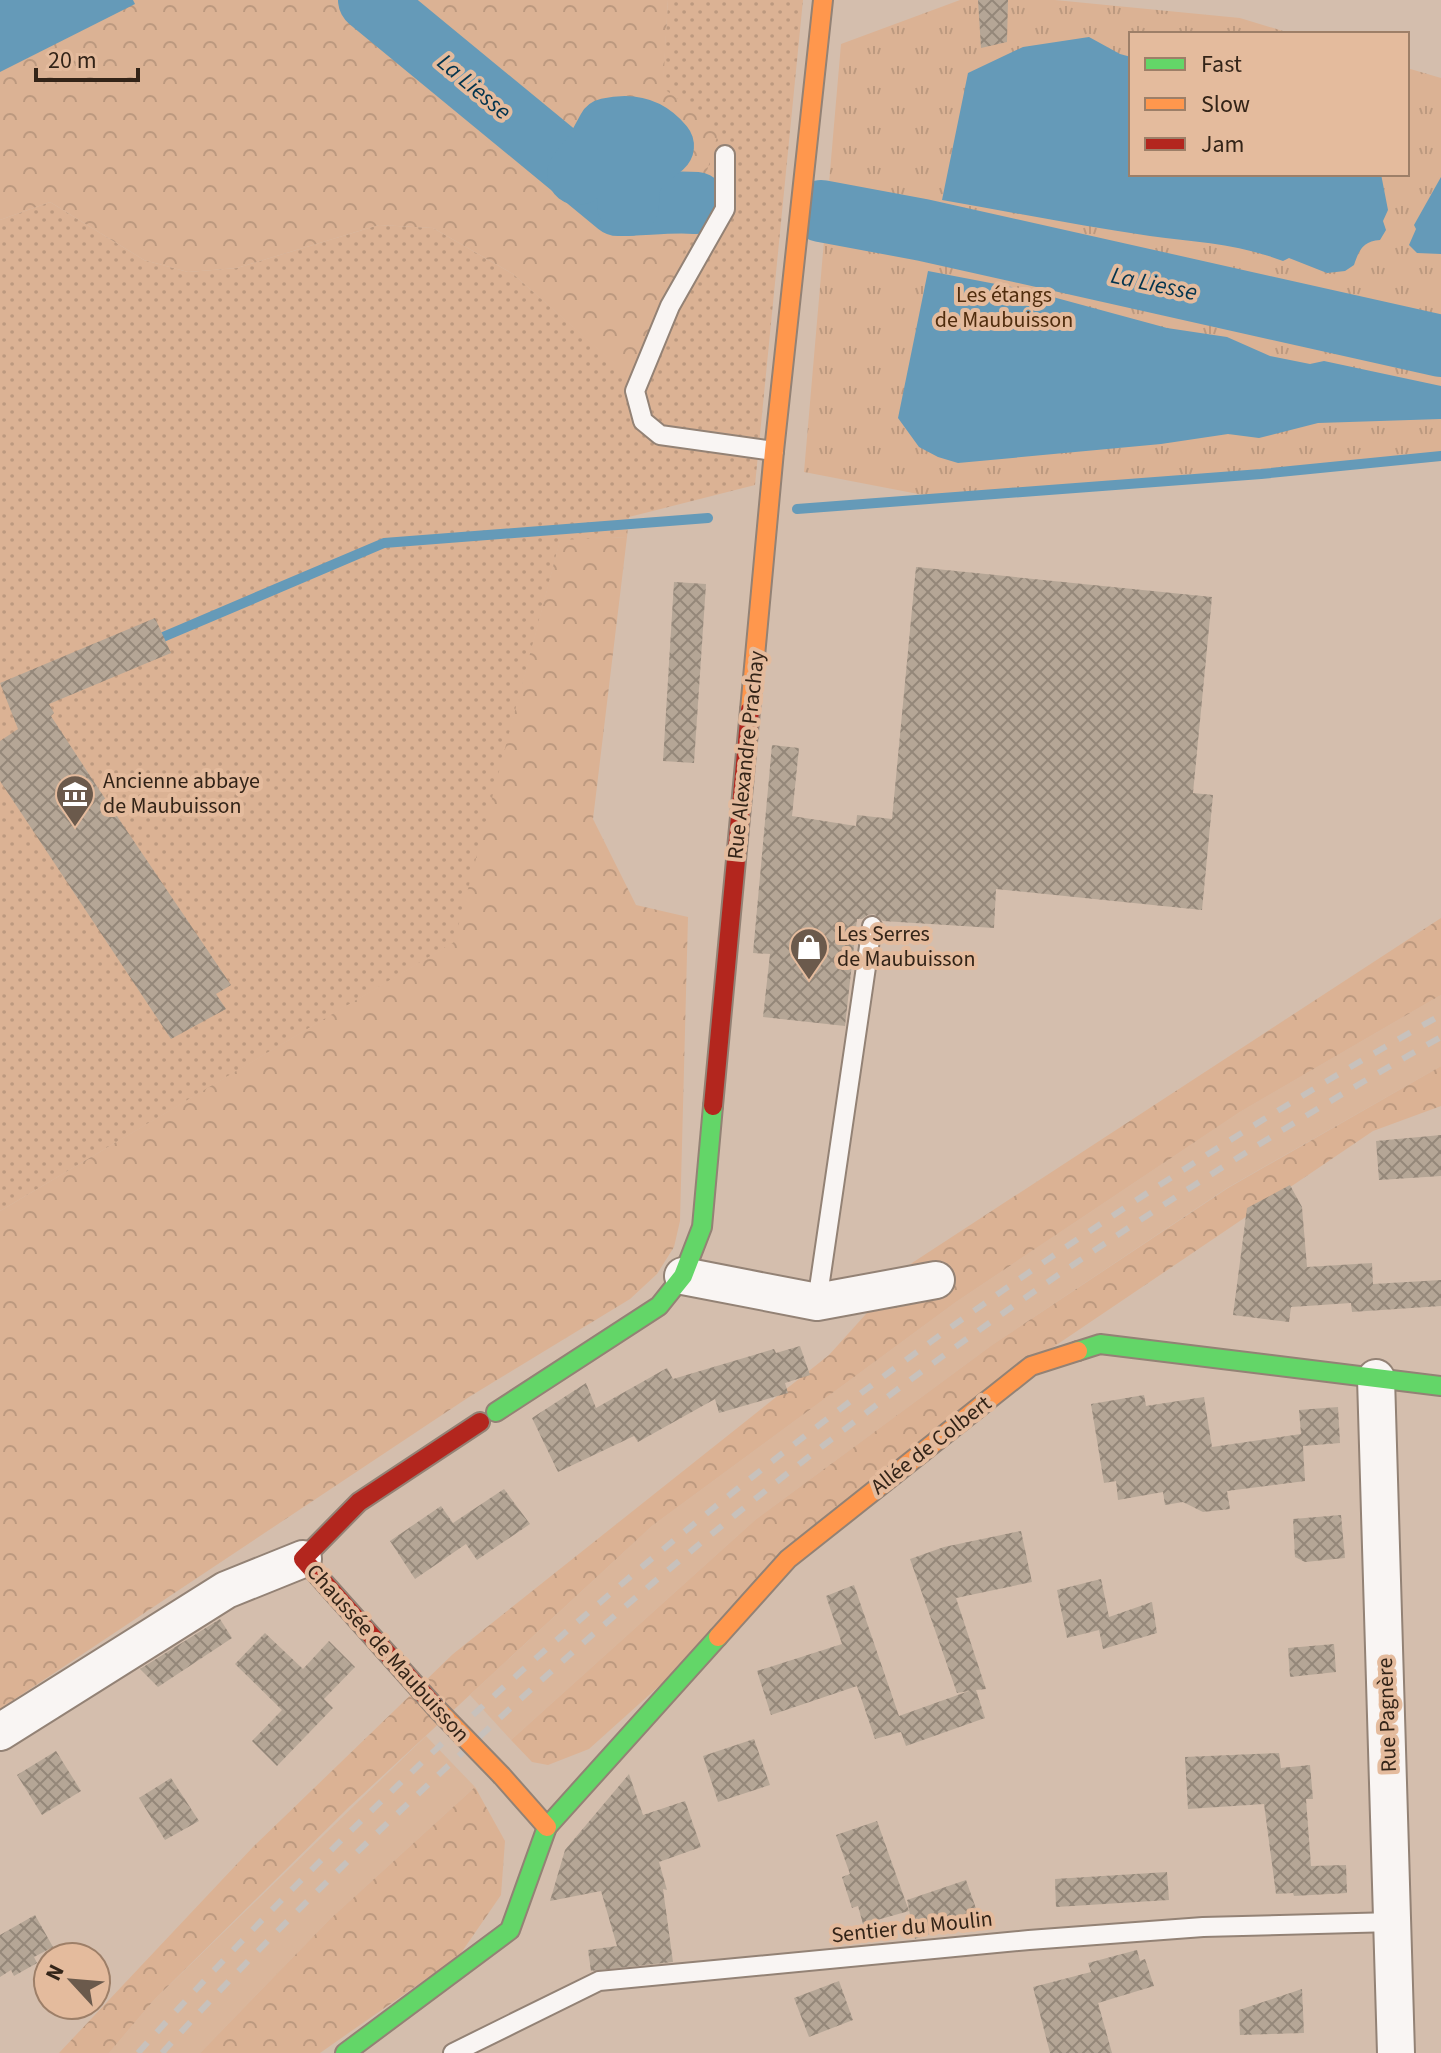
<svg xmlns="http://www.w3.org/2000/svg" width="1441" height="2053" font-family="'Source Sans 3',sans-serif">
<style>
.built{fill:#dab69b}
.grass{fill:url(#grass-dots)}
.forest{fill:url(#forest-crowns)}
.park{fill:url(#park-tufts)}
.water{fill:#659ab8}
.lines{fill:none;stroke-linecap:round;stroke-linejoin:round}
.stream{stroke:#659ab8;stroke-width:10}
.river{stroke:#659ab8;stroke-width:62}
.building{fill:url(#building-cross-hatch)}
.lane-casing{stroke:#938275;stroke-width:22}
.street-casing{stroke:#938275;stroke-width:40}
.fast-casing{stroke:#938275;stroke-width:22}
.slow-casing{stroke:#938275;stroke-width:22}
.jam-casing{stroke:#938275;stroke-width:22}
.lane{stroke:#f9f5f3;stroke-width:18}
.street{stroke:#f9f5f3;stroke-width:36}
.fast{stroke:#63d668;stroke-width:18}
.slow{stroke:#ff974d;stroke-width:18}
.jam{stroke:#b3261e;stroke-width:18}
.rail{stroke:#c7c1bc;stroke-width:6;stroke-dasharray:14 14;stroke-linecap:butt}
.slow-bridge-casing{stroke:#938275;stroke-width:22;stroke-linecap:butt}
.slow-bridge{stroke:#ff974d;stroke-width:18}
.labels{text-anchor:middle;dominant-baseline:central;stroke-width:8;stroke-linejoin:round;paint-order:stroke}
.park-label{font-size:22px;fill:#502d0e;stroke:#e4bb9d}
.street-label{font-size:22px;fill:#332418;stroke:#e4bb9d}
.poi-label{font-size:22px;fill:#332418;stroke:#e4bb9d;text-anchor:start}
.water-label{font-size:24px;font-style:italic;fill:#02344e;stroke:#e4bb9d}
</style>
<defs>
<pattern id="grass-dots" width="8" height="8" patternUnits="userSpaceOnUse" patternTransform="scale(2)"><rect width="8" height="8" fill="#dbb294"/><path d="M2 2h.1M6 6h.1" fill="none" stroke="#bc997f" stroke-width="1.8" stroke-linecap="round"/></pattern>
<pattern id="forest-crowns" width="20" height="18" patternUnits="userSpaceOnUse" patternTransform="scale(2)"><rect width="20" height="18" fill="#dbb294"/><path d="M2 6a3 3 0 1 1 6 0M12 15a3 3 0 1 1 6 0" fill="none" stroke="#bc997f"/></pattern>
<pattern id="park-tufts" width="24" height="20" patternUnits="userSpaceOnUse" patternTransform="scale(2)"><rect width="24" height="20" fill="#dbb294"/><path d="M3 7l-1-3M5 7V3M7 7l1-3M15 17l-1-3M17 17v-4M19 17l1-3" fill="none" stroke="#bc997f"/></pattern>
<pattern id="building-cross-hatch" width="8" height="8" patternUnits="userSpaceOnUse" patternTransform="scale(2)"><rect width="8" height="8" fill="#b5a696"/><path d="M0 0l8 8M0 8l8-8" fill="none" stroke="#948779"/></pattern>
</defs>
<rect width="100%" height="100%" fill="#d4bead"/>
<g class="built">
<polygon points="1441,995 1441,1066 1227,1188 992,1345 755,1520 511,1740 470,1695 652,1526 956,1302 1240,1112"/>
<polygon points="426,1736 475,1787 331,1918 200,2053 109,2053 153,2001"/>
</g>
<polygon class="grass" points="668,0 803,0 755,485 629,517 627,537 560,541 455,942 0,1211 0,220 50,202 144,260 188,272 237,268 379,225 433,228 513,274 643,388"/>
<g class="forest">
<polygon points="0,0 668,0 663,88 719,130 643,389 513,274 433,228 379,225 237,268 188,272 144,260 50,202 0,220"/>
<polygon points="627,537 593,819 636,905 688,917 680,1221 674,1247 657,1274 630,1299 469,1397 0,1709 0,1211 454,942 560,540"/>
<polygon points="1441,918 1441,995 1240,1112 956,1302 652,1526 349,1807 153,2001 109,2053 59,2053 253,1847 453,1654 829,1355 912,1263"/>
<polygon points="1441,1066 1441,1106 1373,1131 984,1394 589,1749 548,1765 532,1762 511,1740 755,1520 992,1345 1228,1188"/>
<polygon points="475,1787 505,1841 501,1895 459,1956 320,2053 200,2053 331,1918"/>
</g>
<polygon class="park" points="960,0 1055,0 1240,18 1293,34 1131,34 1131,174 1407,174 1407,68 1441,78 1441,461 939,498 804,472 841,44"/>
<g class="water">
<polygon points="0,0 133,0 135,4 0,72"/>
<path d="M 1089,37 L 1120,54 L 1131,57 L 1131,174 L 1381,174 L 1388,210 L 1383,221 L 1386,230 L 1380,240 C 1363,241 1359,250 1354,265 L 1345,271 L 1327,273 L 1289,258 L 1283,261 C 1238,244 1197,242 1150,236 C 1080,226 1011,212 942,200 L 968,73 L 1023,47 Z"/>
<polygon points="1441,177 1441,254 1417,253 1409,245 1416,229 1414,225"/>
<polygon points="928,271 1027,290 1167,328 1227,337 1270,356 1310,364 1324,361 1441,386 1441,419 1318,423 1259,438 1228,434 1161,444 958,463 938,457 919,447 898,418"/>
</g>
<g class="lines">
<g class="stream">
<polyline points="797,509 1261,474 1441,456"/>
<polyline points="163,637 384,543 708,518"/>
</g>
<g class="river">
<path d="M 369,0 L 618,205 C 644,205 670,201 696,203"/>
<path d="M 578,174 L 596,151 L 608,129 C 630,124 648,128 663,146 C 638,167 628,171 628,205"/>
<polyline points="821,211 923,230 1441,346"/>
</g>
</g>
<g class="building">
<polygon points="978,0 1008,0 1007,42 981,48"/>
<polygon points="916,567 1212,597 1193,793 1213,795 1202,910 996,889 994,928 883,921 874,914 868,915 862,919 857,919 845,1026 763,1017 770,954 753,953 772,745 799,748 792,816 856,826 857,815 892,819"/>
<polygon points="674,582 706,584 694,763 663,761"/>
<polygon points="155,618 171,653 49,704 54,713 51,716 98,788 231,985 216,994 226,1009 171,1039 0,781 0,741 18,729 0,683"/>
<polygon points="1441,1135 1441,1176 1379,1180 1376,1141"/>
<polygon points="1290,1185 1302,1207 1307,1267 1372,1263 1373,1284 1441,1280 1441,1306 1352,1312 1351,1303 1291,1307 1289,1322 1233,1315 1247,1208"/>
<polygon points="800,1346 810,1375 785,1383 788,1393 719,1413 715,1399 638,1442 634,1436 558,1472 532,1418 586,1383 596,1408 667,1368 673,1379 774,1349 776,1353"/>
<polygon points="1144,1395 1146,1406 1204,1397 1212,1447 1301,1434 1299,1410 1338,1407 1340,1443 1303,1446 1305,1481 1227,1491 1230,1509 1203,1512 1183,1502 1165,1505 1163,1492 1118,1500 1116,1481 1104,1483 1091,1404"/>
<polygon points="504,1489 530,1524 477,1560 466,1544 415,1579 390,1541 441,1506 453,1523"/>
<polygon points="1341,1515 1345,1558 1305,1562 1295,1557 1293,1519"/>
<polygon points="1021,1531 1032,1582 956,1598 986,1689 976,1690 985,1718 906,1746 901,1732 875,1739 857,1686 771,1715 757,1671 842,1644 826,1596 854,1585 899,1716 969,1691 957,1693 910,1559 944,1547"/>
<polygon points="1101,1579 1109,1617 1152,1602 1157,1633 1103,1649 1099,1630 1067,1638 1057,1590"/>
<polygon points="220,1619 232,1638 158,1687 140,1669"/>
<polygon points="265,1633 303,1669 329,1641 355,1667 324,1699 333,1708 277,1766 252,1741 282,1710 235,1664"/>
<polygon points="1334,1644 1336,1672 1290,1677 1288,1648"/>
<polygon points="754,1739 770,1785 718,1802 703,1756"/>
<polygon points="56,1751 81,1791 42,1815 17,1775"/>
<polygon points="1279,1753 1281,1768 1310,1765 1313,1799 1306,1799 1311,1866 1346,1865 1347,1893 1294,1896 1293,1893 1276,1894 1264,1804 1188,1809 1185,1757"/>
<polygon points="629,1774 643,1815 685,1801 701,1847 659,1862 667,1890 663,1889 673,1962 591,1971 588,1950 617,1946 601,1891 550,1901 565,1850"/>
<polygon points="171,1778 199,1821 165,1840 139,1798"/>
<polygon points="877,1821 909,1911 863,1924 858,1906 852,1908 842,1877 850,1874 836,1835"/>
<polygon points="1167,1872 1169,1900 1056,1907 1055,1879"/>
<polygon points="966,1880 979,1917 915,1939 907,1900"/>
<polygon points="35,1915 53,1947 34,1957 37,1963 14,1976 11,1970 0,1977 0,1935"/>
<polygon points="1137,1950 1140,1961 1145,1959 1154,1986 1098,2003 1112,2053 1050,2053 1033,1987 1091,1972 1088,1963"/>
<polygon points="839,1981 853,2020 809,2037 794,1998"/>
<polygon points="1302,1989 1304,2033 1240,2035 1239,2010"/>
</g>
<g class="lines">
<defs>
<g id="lane">
<polyline points="725,155 725,209 670,306 635,391 643,421 660,435 774,451"/>
<polyline points="817,1302 872,926"/>
<polyline points="453,2053 599,1981 1029,1940 1203,1927 1394,1922"/>
</g>
<g id="street">
<polyline points="683,1276 817,1302 936,1280"/>
<polyline points="1376,1378 1396,2053"/>
<polyline points="0,1732 226,1590 303,1559"/>
</g>
<g id="fast">
<polyline points="1078,1351 1100,1344 1441,1386"/>
<polyline points="496,1412 659,1306 683,1276 702,1227 713,1106"/>
<polyline points="345,2053 510,1930 547,1827 718,1637"/>
</g>
<g id="slow">
<polyline points="750,710 774,451 823,0"/>
<polyline points="718,1637 788,1559 1031,1366 1078,1351"/>
<polyline points="502,1776 547,1827"/>
</g>
<g id="jam">
<polyline points="713,1106 750,710"/>
<polyline points="437,1709 303,1559 359,1502 480,1422"/>
</g>
</defs>
<use href="#lane" class="lane-casing"/>
<use href="#street" class="street-casing"/>
<use href="#fast" class="fast-casing"/>
<use href="#slow" class="slow-casing"/>
<use href="#jam" class="jam-casing"/>
<use href="#lane" class="lane"/>
<use href="#street" class="street"/>
<use href="#fast" class="fast"/>
<use href="#slow" class="slow"/>
<use href="#jam" class="jam"/>
<g class="rail">
<path d="M 138,2053 C 510,1639 956,1288 1441,1015"/>
<path d="M 162,2053 C 265,1939 376,1832 489,1728 C 777,1461 1099,1230 1441,1037"/>
</g>
<defs>
<polyline id="slow-bridge" points="437,1709 502,1776"/>
</defs>
<use href="#slow-bridge" class="slow-bridge-casing"/>
<use href="#slow-bridge" class="slow-bridge"/>
</g>
<defs>
<symbol id="museum-pin" viewBox="-11 -11 22 30"><path d="M0 17L-7.5 6A9.5 9.5 0 1 1 7.5 6Z" fill="#6b5a4c" stroke="#e4bb9d"/><path d="M0-6L6-3V-2H-6V-3ZM-5-1h2V3h-2ZM-1-1h2V3h-2ZM3-1h2V3H3ZM-6 4H6V6H-6Z" fill="#fff"/></symbol>
<symbol id="shop-pin" viewBox="-11 -11 22 30"><path d="M0 17L-7.5 6A9.5 9.5 0 1 1 7.5 6Z" fill="#6b5a4c" stroke="#e4bb9d"/><path d="M-5-2.5h2.3a2.7 3.5 0 0 1 5.4 0H5L5.5 6h-11ZM-1.5-2.5h3a1.5 2.3 0 0 0-3 0Z" fill="#fff"/></symbol>
</defs>
<g fill-rule="evenodd">
<use href="#museum-pin" x="53" y="772" width="44" height="60"/>
<use href="#shop-pin" x="787" y="925" width="44" height="60"/>
</g>
<g class="labels">
<g class="park-label">
<text x="1004" y="295">Les étangs<tspan x="1004" dy="25">de Maubuisson</tspan></text>
</g>
<g class="street-label">
<text transform="translate(746 755) rotate(-84)">Rue Alexandre Prachay</text>
<text transform="translate(931 1445) rotate(-38)">Allée de Colbert</text>
<text transform="translate(388 1653) rotate(48)">Chaussée de Maubuisson</text>
<text transform="translate(1387 1715) rotate(-92)">Rue Pagnère</text>
<text transform="translate(912 1927) rotate(-6)">Sentier du Moulin</text>
</g>
<g class="poi-label">
<text x="103" y="781">Ancienne abbaye<tspan x="103" dy="25">de Maubuisson</tspan></text>
<text x="837" y="934">Les Serres<tspan x="837" dy="25">de Maubuisson</tspan></text>
</g>
<g class="water-label">
<text transform="translate(474 87) rotate(40)">La Liesse</text>
<text transform="translate(1154 284) rotate(12)">La Liesse</text>
</g>
</g>
<rect x="1129" y="32" width="280" height="144" fill="#e4bb9d" stroke="#9d7f68" stroke-width="2"/>
<rect x="1145" y="58" width="40" height="12" fill="#63d668" stroke="#9d7f68" stroke-width="2"/>
<text x="1201" y="72" font-size="24" fill="#332418">Fast</text>
<rect x="1145" y="98" width="40" height="12" fill="#ff974d" stroke="#9d7f68" stroke-width="2"/>
<text x="1201" y="112" font-size="24" fill="#332418">Slow</text>
<rect x="1145" y="138" width="40" height="12" fill="#b3261e" stroke="#9d7f68" stroke-width="2"/>
<text x="1201" y="152" font-size="24" fill="#332418">Jam</text>
<g transform="translate(72 1981) rotate(296)"><circle r="38" fill="#e4bb9d" stroke="#9d7f68" stroke-width="2"/>
<path d="M0-6L14 30L0 20L-14 30Z" fill="#6b5a4c"/>
<text y="-12" font-size="22" font-weight="bold" text-anchor="middle" fill="#332418">N</text>
</g>
<path d="M36 68v12h102v-12" fill="none" stroke="#332418" stroke-width="4"/>
<text x="48" y="68" font-size="24" fill="#332418" stroke="#e4bb9d" stroke-width="6" paint-order="stroke">20 m</text>
</svg>
